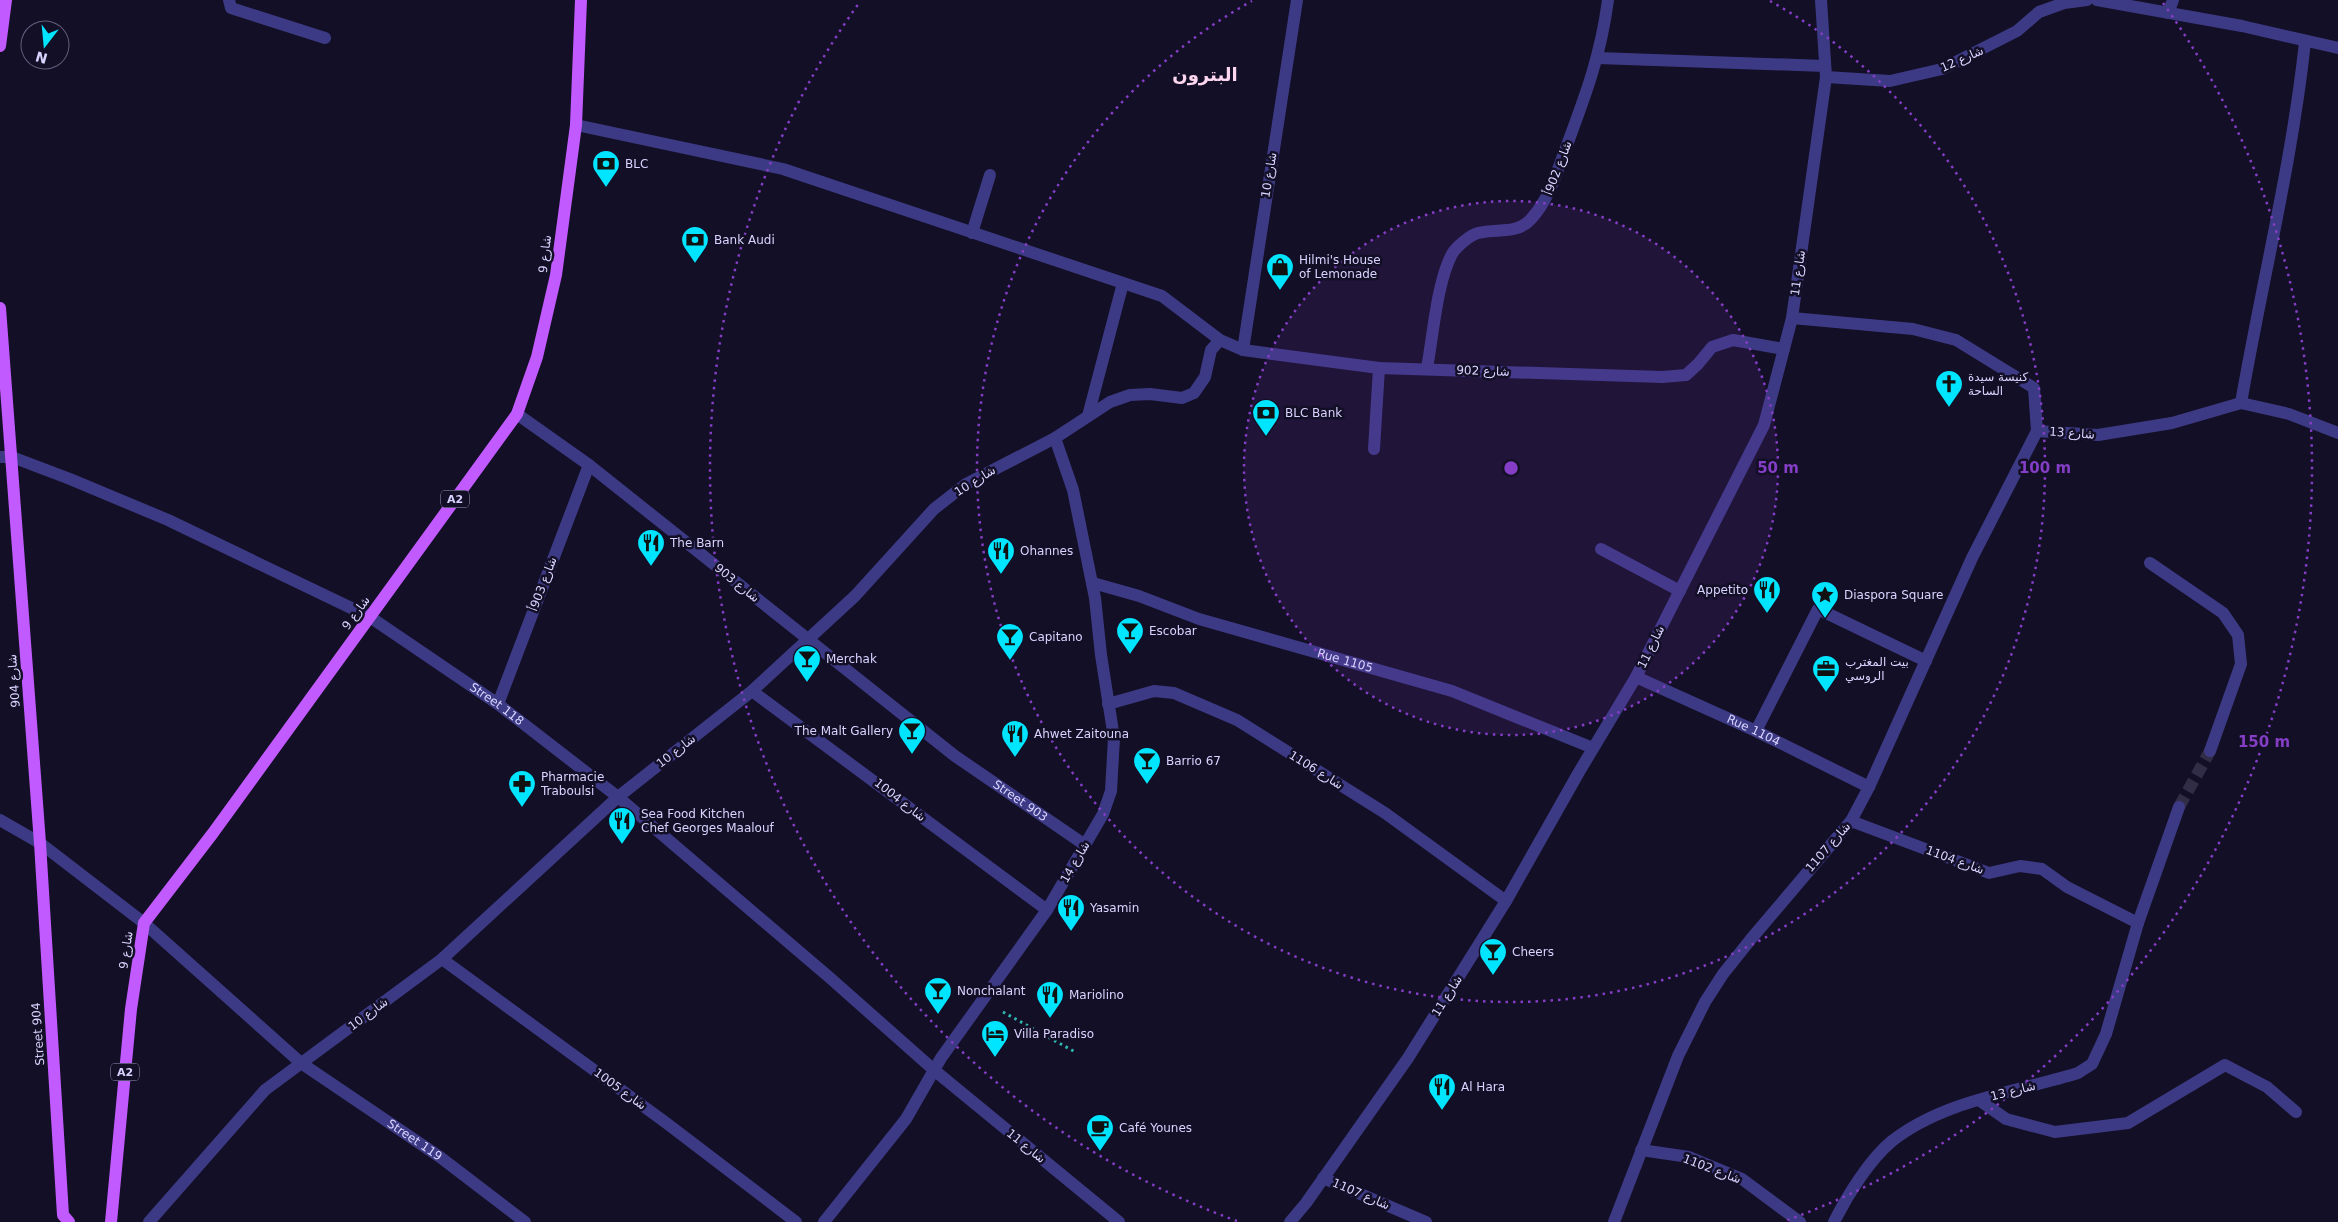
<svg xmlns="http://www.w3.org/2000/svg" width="2338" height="1222" font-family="'DejaVu Sans',Vazirmatn,sans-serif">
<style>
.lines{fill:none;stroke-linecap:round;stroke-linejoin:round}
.minor-tunnel{stroke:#312d47;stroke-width:12;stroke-dasharray:12 6;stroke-linecap:butt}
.path{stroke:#2fb8b0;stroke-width:3;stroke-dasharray:2.5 4;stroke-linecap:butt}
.minor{stroke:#3d3a85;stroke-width:12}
.major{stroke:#c25bff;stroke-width:12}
.ring{fill:none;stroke:#843dc5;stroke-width:2.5;stroke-dasharray:2.5 5}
.labels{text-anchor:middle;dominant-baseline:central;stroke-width:5;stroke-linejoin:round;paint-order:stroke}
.shield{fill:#130f26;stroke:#9e99be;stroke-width:1}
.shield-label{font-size:11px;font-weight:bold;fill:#d9d4ff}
.street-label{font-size:12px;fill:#d9d4ff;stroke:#130f26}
.poi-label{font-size:12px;fill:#d9d4ff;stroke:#130f26;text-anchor:start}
.district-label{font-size:18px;font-weight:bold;fill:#ffd6f0;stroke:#130f26}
.centre{fill:#843dc5;stroke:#130f26;stroke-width:2.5}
.ring-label{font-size:15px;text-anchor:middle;font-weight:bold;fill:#843dc5;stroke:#130f26;stroke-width:5;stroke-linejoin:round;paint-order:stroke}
</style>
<rect width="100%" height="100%" fill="#130f26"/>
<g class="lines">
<polyline class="minor-tunnel" points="2179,807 2210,751"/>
<polyline class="path" points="1003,1012 1077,1053"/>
<g class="minor">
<polyline points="229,0 231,8 325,38"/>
<polyline points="2097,0 2242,26 2338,48"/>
<polyline points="2168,13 2173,0"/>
<polyline points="1598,58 1825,66"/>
<polyline points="1826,77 1890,81 1942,69 2017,31 2039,12 2064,3 2087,0"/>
<polyline points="576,125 783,169 1162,296 1220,340 1243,350 1379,368 1662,377 1686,375 1698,364 1712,347 1733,340 1784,349"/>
<polyline points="972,233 990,175"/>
<polyline points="1792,318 1913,329 1956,340 2034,388 2037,431 2098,435 2172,423 2241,403 2289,414 2338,433"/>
<polyline points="1243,350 1297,0"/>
<path d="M 1427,368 C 1433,336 1437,282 1452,254 C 1456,247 1470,235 1478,233 C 1497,228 1517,235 1531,219 C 1550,198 1557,171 1567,145 C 1586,94 1601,54 1608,0"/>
<path d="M 2241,403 C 2262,282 2292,163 2305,42"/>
<path id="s1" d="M 517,414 L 589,465 L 955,756 L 1085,845"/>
<polyline points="1088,416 1123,283"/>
<polyline points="1374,449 1379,368"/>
<path id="s2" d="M 0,457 L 12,457 L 70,479 L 168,520 L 370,617 L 498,704 L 618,797 L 829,977 L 934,1070 L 1119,1222"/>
<polyline points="1601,549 1680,591"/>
<polyline points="2150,563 2223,613 2238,635 2241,664 2210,751"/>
<path id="s3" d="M 1093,583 L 1139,596 L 1199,619 L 1452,691 L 1593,748"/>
<path id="s4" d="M 1636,677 L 1756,731 L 1869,787"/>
<polyline points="752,691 1047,910"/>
<polyline points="498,704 589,465"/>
<polyline points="1108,704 1154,691 1174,693 1237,720 1385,813 1506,901"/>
<polyline points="1756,731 1818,609 1926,661"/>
<path id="s5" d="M 0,820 L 40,843 L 144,923 L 301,1063 L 440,1157 L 525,1222"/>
<polyline points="1851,821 1989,873 2020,866 2042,869 2067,887 2138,923"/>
<polyline points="442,959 665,1122 796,1222"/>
<polyline points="1979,1100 2006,1119 2055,1132 2128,1123 2225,1065 2267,1087 2296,1112"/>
<polyline points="1641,1150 1689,1157 1742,1179 1800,1222"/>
<polyline points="1323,1178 1426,1222"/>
<polyline points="149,1222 265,1090 442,959 618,797 752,691 855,596 934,509 966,484 1055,438 1110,402 1130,395 1150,394 1182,398 1194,393 1205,377 1211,350 1220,340"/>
<polyline points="824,1222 906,1119 941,1058 1047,910 1103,814 1111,791 1114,738 1101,655 1095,598 1073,490 1055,438"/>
<polyline points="1290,1222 1306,1203 1408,1058 1506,901 1579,772 1636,677 1764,425 1792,318 1826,77 1821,0"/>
<polyline points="1614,1222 1678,1056 1705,1002 1723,974 1751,939 1851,821 1869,787 1972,558 2037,431"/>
<path d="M 1834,1222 C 1847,1196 1869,1160 1892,1141 C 1944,1100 2017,1092 2078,1073 L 2092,1064 L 2106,1034 L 2138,923 L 2179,807"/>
</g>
<g class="major">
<polyline points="0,46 6,0"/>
<polyline points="0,308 40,843 63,1215 69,1222"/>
<polyline points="111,1222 131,1009 144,923 213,833 517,414 537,357 556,275 576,125 581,0"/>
</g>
</g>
<circle cx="1511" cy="468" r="267" fill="#843dc5" fill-opacity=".12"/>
<g class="ring">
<circle cx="1511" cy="468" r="267"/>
<path d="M1770 1A534 534 0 1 1 1252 1"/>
<path d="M1237 1221A801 801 0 0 1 859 3M2163 3A801 801 0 0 1 1785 1221"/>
</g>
<defs>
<symbol id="bank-pin" viewBox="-11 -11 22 30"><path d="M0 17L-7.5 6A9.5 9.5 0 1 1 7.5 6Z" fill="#00e5ff" stroke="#130f26"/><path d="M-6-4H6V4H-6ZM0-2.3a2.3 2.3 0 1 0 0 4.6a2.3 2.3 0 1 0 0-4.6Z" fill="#111"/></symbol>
<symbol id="shop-pin" viewBox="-11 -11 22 30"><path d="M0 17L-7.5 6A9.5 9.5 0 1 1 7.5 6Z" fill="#00e5ff" stroke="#130f26"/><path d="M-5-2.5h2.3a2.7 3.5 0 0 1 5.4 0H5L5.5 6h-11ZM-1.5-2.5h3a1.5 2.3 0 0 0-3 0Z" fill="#111"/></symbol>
<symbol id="church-pin" viewBox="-11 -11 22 30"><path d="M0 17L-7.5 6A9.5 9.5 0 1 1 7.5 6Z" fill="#00e5ff" stroke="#130f26"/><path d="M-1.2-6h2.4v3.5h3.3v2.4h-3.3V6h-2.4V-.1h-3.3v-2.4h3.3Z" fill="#111"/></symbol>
<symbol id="restaurant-pin" viewBox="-11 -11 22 30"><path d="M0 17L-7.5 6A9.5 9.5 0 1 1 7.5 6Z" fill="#00e5ff" stroke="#130f26"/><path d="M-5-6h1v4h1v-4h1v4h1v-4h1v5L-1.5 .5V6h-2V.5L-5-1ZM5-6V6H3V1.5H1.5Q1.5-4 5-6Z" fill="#111"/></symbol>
<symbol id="sight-pin" viewBox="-11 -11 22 30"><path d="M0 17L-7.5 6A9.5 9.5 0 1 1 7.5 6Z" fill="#00e5ff" stroke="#130f26"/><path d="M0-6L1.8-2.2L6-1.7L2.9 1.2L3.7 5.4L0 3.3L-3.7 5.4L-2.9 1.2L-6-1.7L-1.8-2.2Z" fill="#111"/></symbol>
<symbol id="bar-pin" viewBox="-11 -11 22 30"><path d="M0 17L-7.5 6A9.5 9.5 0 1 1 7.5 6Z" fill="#00e5ff" stroke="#130f26"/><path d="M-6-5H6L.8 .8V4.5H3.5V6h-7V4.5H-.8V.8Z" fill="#111"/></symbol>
<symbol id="office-pin" viewBox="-11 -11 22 30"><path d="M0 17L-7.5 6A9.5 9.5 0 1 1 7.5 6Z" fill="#00e5ff" stroke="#130f26"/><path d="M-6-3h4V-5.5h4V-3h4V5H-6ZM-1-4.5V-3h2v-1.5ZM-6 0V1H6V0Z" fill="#111"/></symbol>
<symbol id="pharmacy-pin" viewBox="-11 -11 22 30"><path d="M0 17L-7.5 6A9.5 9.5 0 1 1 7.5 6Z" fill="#00e5ff" stroke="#130f26"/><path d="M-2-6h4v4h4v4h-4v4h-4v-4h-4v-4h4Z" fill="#111"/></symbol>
<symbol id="hotel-pin" viewBox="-11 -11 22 30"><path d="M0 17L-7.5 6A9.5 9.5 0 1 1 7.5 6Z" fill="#00e5ff" stroke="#130f26"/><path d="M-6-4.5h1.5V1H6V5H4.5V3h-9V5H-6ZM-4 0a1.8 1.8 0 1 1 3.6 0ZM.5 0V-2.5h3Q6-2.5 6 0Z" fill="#111"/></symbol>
<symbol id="cafe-pin" viewBox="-11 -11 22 30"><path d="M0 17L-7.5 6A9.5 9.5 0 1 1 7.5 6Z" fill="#00e5ff" stroke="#130f26"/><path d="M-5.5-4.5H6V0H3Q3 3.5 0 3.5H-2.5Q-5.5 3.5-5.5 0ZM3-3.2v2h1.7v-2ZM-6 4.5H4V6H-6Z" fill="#111"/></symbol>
</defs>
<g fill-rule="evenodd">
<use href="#bank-pin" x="590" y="148" width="32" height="43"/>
<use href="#bank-pin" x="679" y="224" width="32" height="43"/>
<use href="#shop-pin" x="1264" y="251" width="32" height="43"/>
<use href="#church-pin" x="1933" y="368" width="32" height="43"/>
<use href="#bank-pin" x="1250" y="397" width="32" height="43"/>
<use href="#restaurant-pin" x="635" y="527" width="32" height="43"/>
<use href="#restaurant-pin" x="985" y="535" width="32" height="43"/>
<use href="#restaurant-pin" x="1751" y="574" width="32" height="43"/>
<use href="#sight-pin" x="1809" y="579" width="32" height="43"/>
<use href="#bar-pin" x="1114" y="615" width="32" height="43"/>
<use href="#bar-pin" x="994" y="621" width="32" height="43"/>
<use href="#bar-pin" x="791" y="643" width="32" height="43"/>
<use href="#office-pin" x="1810" y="653" width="32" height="43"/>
<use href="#bar-pin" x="896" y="715" width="32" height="43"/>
<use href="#restaurant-pin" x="999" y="718" width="32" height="43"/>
<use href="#bar-pin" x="1131" y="745" width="32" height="43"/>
<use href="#pharmacy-pin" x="506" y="768" width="32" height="43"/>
<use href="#restaurant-pin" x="606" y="805" width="32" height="43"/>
<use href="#restaurant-pin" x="1055" y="892" width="32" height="43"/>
<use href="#bar-pin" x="1477" y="936" width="32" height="43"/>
<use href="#bar-pin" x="922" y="975" width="32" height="43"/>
<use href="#restaurant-pin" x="1034" y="979" width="32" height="43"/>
<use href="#hotel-pin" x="979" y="1018" width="32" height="43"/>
<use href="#restaurant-pin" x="1426" y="1071" width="32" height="43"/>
<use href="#cafe-pin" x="1084" y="1112" width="32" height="43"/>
</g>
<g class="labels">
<g class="shield">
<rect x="441" y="490.5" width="28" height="17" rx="4"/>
<rect x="111" y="1063.5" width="28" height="17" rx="4"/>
</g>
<g class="shield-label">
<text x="455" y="499">A2</text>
<text x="125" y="1072">A2</text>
</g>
<g class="street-label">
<text transform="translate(1962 59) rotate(-24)">شارع 12</text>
<text transform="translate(1558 168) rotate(-69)">شارع 902أ</text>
<text transform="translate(1269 175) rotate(-81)">شارع 10</text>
<text transform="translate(545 254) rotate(-83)">شارع 9</text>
<text transform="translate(1798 273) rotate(-82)">شارع 11</text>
<text transform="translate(1483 371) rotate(2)">شارع 902</text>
<text transform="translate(2072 433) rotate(4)">شارع 13</text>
<text transform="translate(975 481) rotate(-32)">شارع 10</text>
<text transform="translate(737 583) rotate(39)">شارع 903</text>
<text transform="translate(543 584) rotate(-69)">شارع 903أ</text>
<text transform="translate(356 613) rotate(-54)">شارع 9</text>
<text transform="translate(1651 647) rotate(-64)">شارع 11</text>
<text stroke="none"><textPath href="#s3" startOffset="264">Rue 1105</textPath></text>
<text transform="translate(14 681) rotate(-94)">شارع 904</text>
<text stroke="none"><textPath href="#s2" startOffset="558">Street 118</textPath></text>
<text stroke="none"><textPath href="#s4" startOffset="129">Rue 1104</textPath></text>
<text transform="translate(676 751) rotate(-38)">شارع 10</text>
<text transform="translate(1316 770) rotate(32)">شارع 1106</text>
<text transform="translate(900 800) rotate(38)">شارع 1004</text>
<text stroke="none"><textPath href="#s1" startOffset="635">Street 903</textPath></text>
<text transform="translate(1828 847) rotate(-49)">شارع 1107</text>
<text transform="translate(1955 860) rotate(20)">شارع 1104</text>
<text transform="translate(1075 862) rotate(-60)">شارع 14</text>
<text transform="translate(126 950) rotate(-82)">شارع 9</text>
<text transform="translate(1447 996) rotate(-58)">شارع 11</text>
<text transform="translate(368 1014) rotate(-37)">شارع 10</text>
<text transform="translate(38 1034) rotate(-94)">Street 904</text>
<text transform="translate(620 1089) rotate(36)">شارع 1005</text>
<text transform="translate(2013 1091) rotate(-14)">شارع 13</text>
<text stroke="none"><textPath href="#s5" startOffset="525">Street 119</textPath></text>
<text transform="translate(1026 1146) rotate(39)">شارع 11</text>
<text transform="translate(1712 1169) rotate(21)">شارع 1102</text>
<text transform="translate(1361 1194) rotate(23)">شارع 1107</text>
</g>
<g class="poi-label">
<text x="625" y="164">BLC</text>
<text x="714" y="240">Bank Audi</text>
<text x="1299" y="260">Hilmi's House<tspan x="1299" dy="14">of Lemonade</tspan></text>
<text x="1968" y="377">كنيسة سيدة<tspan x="1968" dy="14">الساحة</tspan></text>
<text x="1285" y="413">BLC Bank</text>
<text x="670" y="543">The Barn</text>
<text x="1020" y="551">Ohannes</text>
<text x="1748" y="590" text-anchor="end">Appetito</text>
<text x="1844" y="595">Diaspora Square</text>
<text x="1149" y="631">Escobar</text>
<text x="1029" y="637">Capitano</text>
<text x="826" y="659">Merchak</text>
<text x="1845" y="662">بيت المغترب<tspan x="1845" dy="14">الروسي</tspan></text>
<text x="893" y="731" text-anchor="end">The Malt Gallery</text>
<text x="1034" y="734">Ahwet Zaitouna</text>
<text x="1166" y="761">Barrio 67</text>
<text x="541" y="777">Pharmacie<tspan x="541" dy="14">Traboulsi</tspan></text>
<text x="641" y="814">Sea Food Kitchen<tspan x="641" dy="14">Chef Georges Maalouf</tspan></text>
<text x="1090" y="908">Yasamin</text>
<text x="1512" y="952">Cheers</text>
<text x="957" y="991">Nonchalant</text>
<text x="1069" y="995">Mariolino</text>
<text x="1014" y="1034">Villa Paradiso</text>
<text x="1461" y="1087">Al Hara</text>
<text x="1119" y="1128">Café Younes</text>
</g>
<g class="district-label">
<text x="1205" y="74">البترون</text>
</g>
</g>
<circle cx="1511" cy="468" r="8" class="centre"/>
<g class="ring-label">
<text x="1778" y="473">50 m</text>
<text x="2045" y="473">100 m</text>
<text x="2264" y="747">150 m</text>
</g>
<g transform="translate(45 45) rotate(196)"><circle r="24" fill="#130f26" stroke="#625e7d"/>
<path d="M0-4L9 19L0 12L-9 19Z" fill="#00e5ff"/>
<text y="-8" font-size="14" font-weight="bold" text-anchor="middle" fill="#d9d4ff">N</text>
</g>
</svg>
